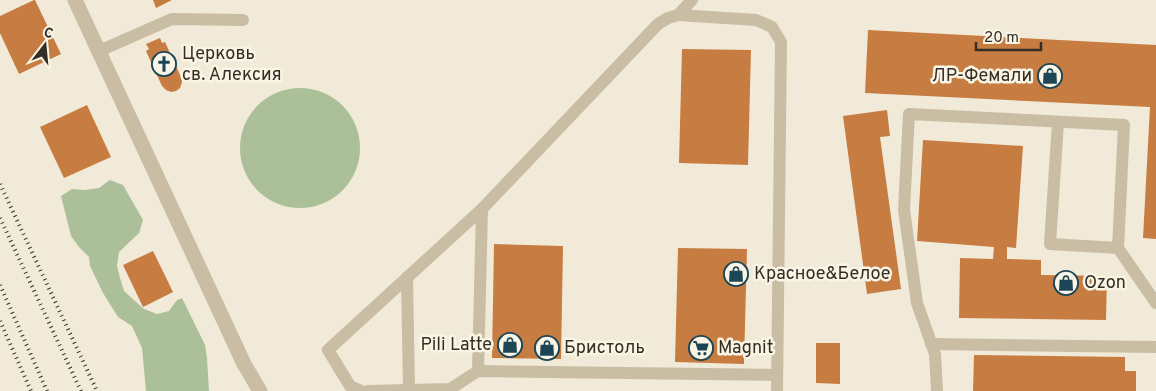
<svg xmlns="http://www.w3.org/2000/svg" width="1156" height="391" font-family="Overpass,sans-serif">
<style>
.green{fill:#abc098}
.building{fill:#c77c41}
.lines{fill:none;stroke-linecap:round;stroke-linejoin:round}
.lane{stroke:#c9bda4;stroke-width:12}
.street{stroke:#c9bda4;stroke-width:15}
.rail{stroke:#342d26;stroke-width:4;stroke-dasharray:1 4;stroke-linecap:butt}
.labels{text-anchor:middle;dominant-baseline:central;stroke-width:5;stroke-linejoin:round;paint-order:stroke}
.poi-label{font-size:18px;fill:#342d26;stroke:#f9f4e4;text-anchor:start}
</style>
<rect width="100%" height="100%" fill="#f1ead8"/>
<g class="green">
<circle cx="300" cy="148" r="60"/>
<polygon points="110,180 123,185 143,220 139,233 119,252 117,266 120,278 124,291 144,309 157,314 169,311 177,300 182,298 205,345 207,358 209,391 146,391 142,348 132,326 118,317 103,293 90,266 89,257 79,247 71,236 61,196 72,189 85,190 99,188"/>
</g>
<g class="building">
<polygon points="34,0 35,0 61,54 19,74 0,33 0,16"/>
<polygon points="153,0 172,0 156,8"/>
<polygon points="868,30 1156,45 1156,239 1143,238 1150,107 865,93"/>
<polygon points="160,38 162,43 165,42 181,77 182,82 180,88 176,91 171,92 166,90 162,86 146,51 149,49 146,44"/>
<polygon points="682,49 751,50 748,165 679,163"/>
<polygon points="87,105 111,157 64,178 40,127"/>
<polygon points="887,110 890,136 880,137 901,289 867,294 843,116"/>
<polygon points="923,140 1023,146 1016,248 1007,247 1007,259 1041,260 1041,275 1107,276 1106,320 959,318 960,258 993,259 994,247 917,241"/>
<polygon points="494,244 563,246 561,359 492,358"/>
<polygon points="678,248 747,249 744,364 675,362"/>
<polygon points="153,251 173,292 143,307 123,265"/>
<polygon points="816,343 840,343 840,384 816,383"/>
<polygon points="974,355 1125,357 1125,371 1136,371 1136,391 973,391"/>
</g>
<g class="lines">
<g class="lane">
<polyline points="678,15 756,20 772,27 781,42 777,391"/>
<polyline points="99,51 172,19 243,20"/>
<polyline points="1058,122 1050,244 1118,248"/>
<polyline points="407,277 409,390"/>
<polyline points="931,344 1156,347"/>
<polyline points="478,371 482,209 658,24 668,18 678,15 692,0"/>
<polyline points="361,391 350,386 328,350 482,209"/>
<polyline points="368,391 450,389 478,371 777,375"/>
<polyline points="937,391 935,354 917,303 904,210 909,114 1124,125 1118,248 1156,303"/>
</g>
<polyline class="street" points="75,0 244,364 260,391"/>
<g class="rail">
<polyline points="0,184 97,391"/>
<polyline points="0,218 81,391"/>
<polyline points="0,285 47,391"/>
<polyline points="0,321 31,391"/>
</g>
</g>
<defs>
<symbol id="church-ring" viewBox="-11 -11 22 22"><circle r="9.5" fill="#f9f4e4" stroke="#1c4656" stroke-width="1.5"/><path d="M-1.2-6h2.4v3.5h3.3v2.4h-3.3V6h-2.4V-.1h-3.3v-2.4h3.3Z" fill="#1c4656"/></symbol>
<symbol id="shop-ring" viewBox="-11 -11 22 22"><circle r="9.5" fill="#f9f4e4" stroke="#1c4656" stroke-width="1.5"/><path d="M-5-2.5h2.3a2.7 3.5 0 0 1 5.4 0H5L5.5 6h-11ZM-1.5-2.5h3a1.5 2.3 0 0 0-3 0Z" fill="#1c4656"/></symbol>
<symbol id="supermarket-ring" viewBox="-11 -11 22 22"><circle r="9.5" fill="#f9f4e4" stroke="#1c4656" stroke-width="1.5"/><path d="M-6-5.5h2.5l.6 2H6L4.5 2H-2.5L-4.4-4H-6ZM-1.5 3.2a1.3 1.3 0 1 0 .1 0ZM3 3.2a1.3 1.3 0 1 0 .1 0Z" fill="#1c4656"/></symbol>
</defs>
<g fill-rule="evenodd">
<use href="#church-ring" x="150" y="50" width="28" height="28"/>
<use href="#shop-ring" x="1036" y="62" width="28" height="28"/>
<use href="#shop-ring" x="722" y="260" width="28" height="28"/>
<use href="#shop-ring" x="1052" y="269" width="28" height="28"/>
<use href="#shop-ring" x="496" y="331" width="28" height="28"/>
<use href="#shop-ring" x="533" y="334" width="28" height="28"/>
<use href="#supermarket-ring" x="687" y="334" width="28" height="28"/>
</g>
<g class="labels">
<g class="poi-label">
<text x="182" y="54">Церковь<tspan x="182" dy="21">св. Алексия</tspan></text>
<text x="1032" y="76" text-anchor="end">ЛР-Фемали</text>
<text x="754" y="274">Красное&amp;Белое</text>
<text x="1084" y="283">Ozon</text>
<text x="492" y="345" text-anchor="end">Pili Latte</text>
<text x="564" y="348">Бристоль</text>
<text x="718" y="348">Magnit</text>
</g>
</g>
<g transform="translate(45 45) rotate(16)" stroke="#f9f4e4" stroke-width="4" paint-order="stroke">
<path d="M0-4L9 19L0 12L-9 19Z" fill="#342d26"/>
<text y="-8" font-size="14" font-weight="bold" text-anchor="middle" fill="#342d26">С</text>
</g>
<path d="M976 42v8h65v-8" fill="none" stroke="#342d26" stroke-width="2.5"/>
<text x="984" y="42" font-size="15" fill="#342d26" stroke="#f9f4e4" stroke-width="4" paint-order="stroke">20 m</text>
</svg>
